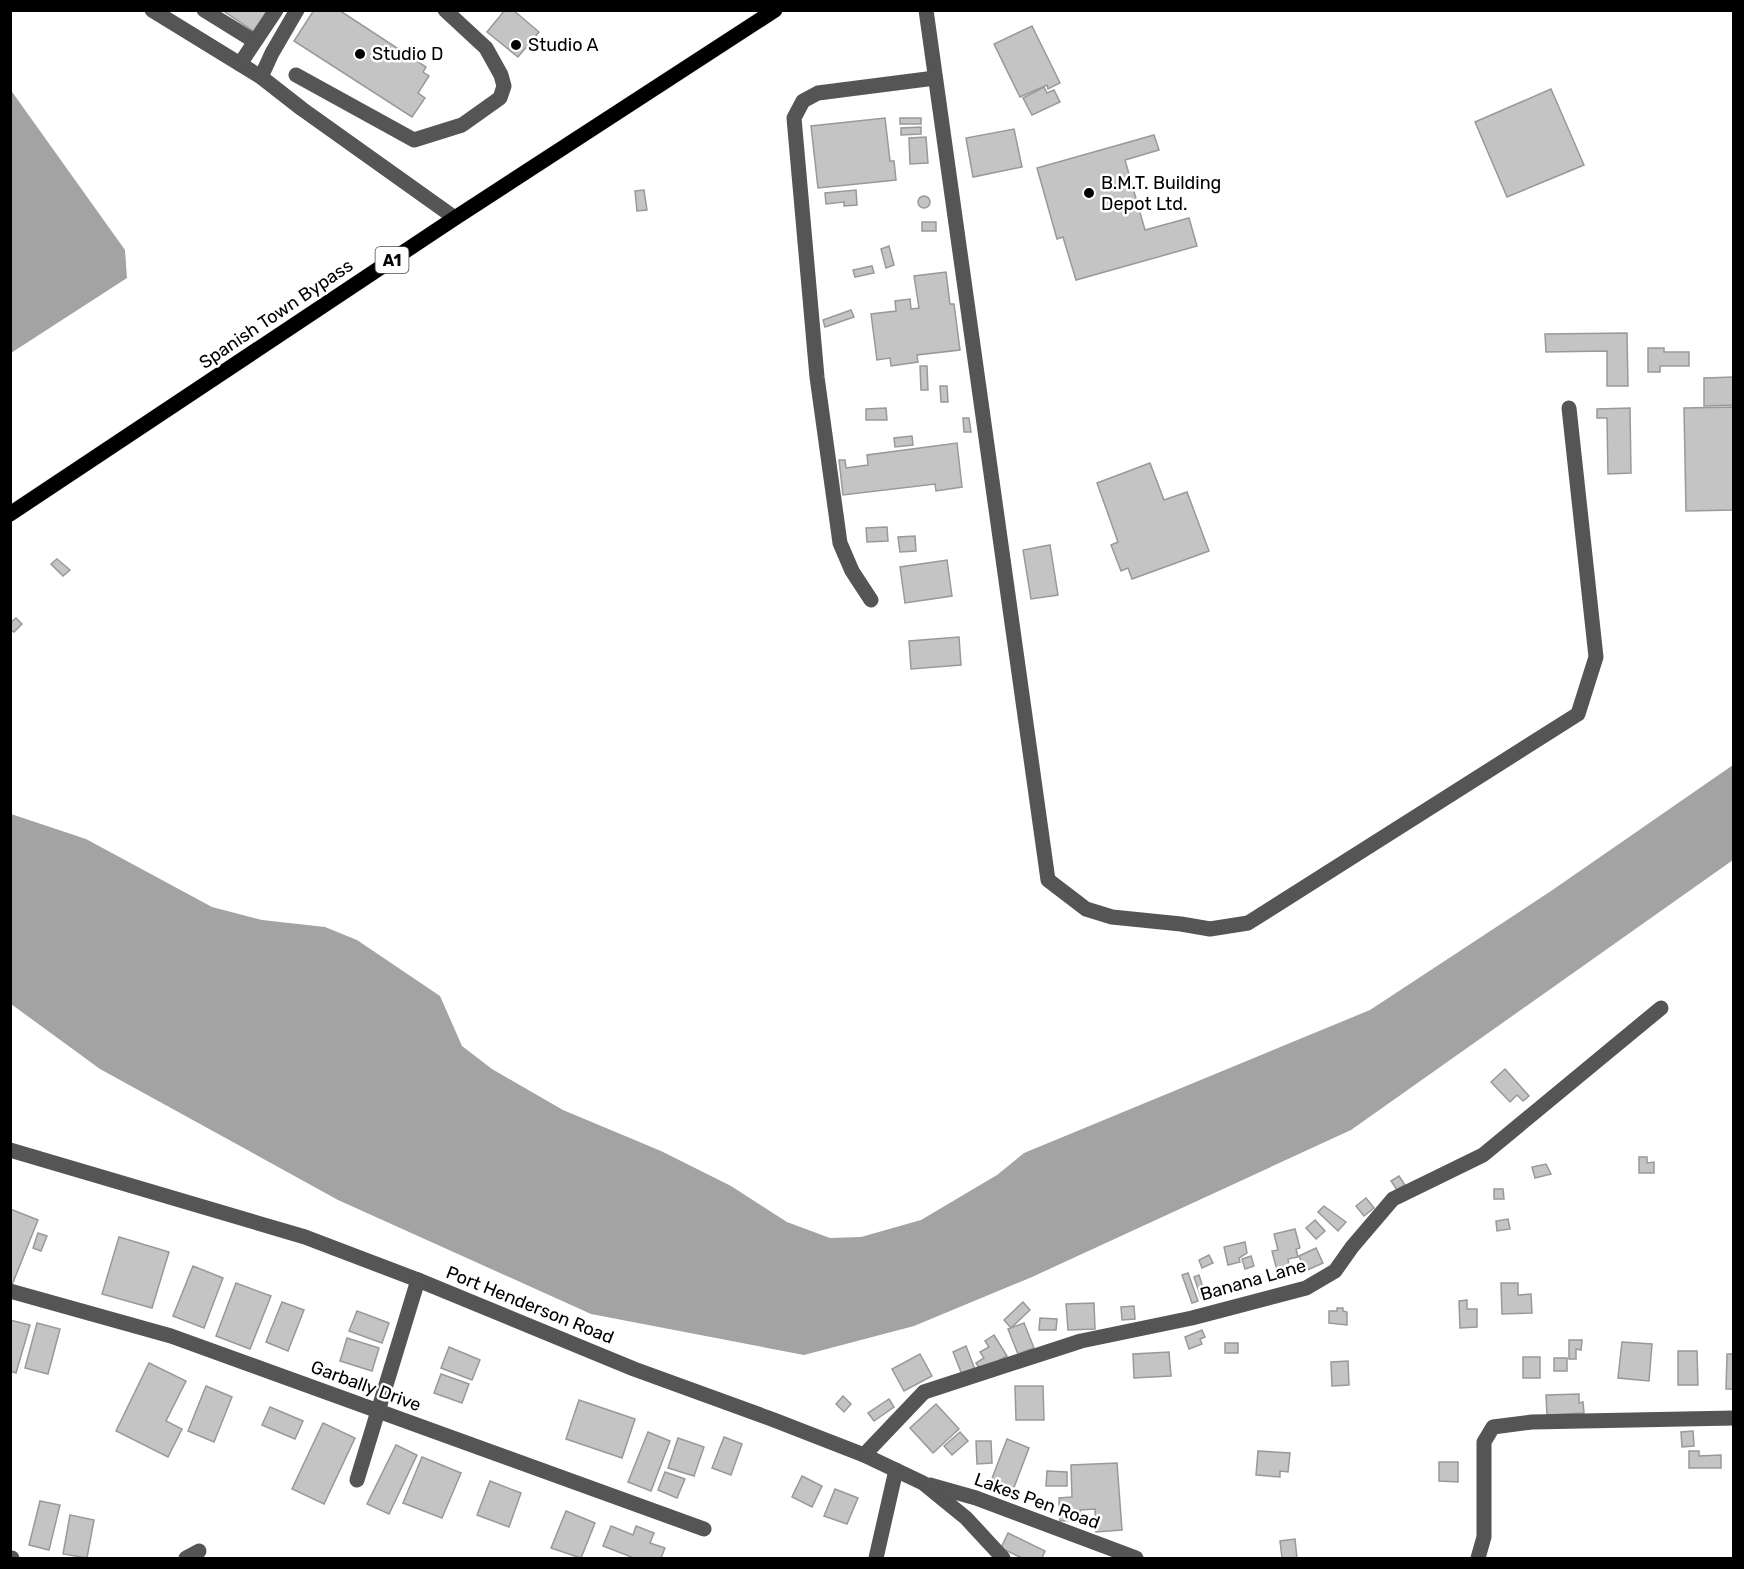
<svg xmlns="http://www.w3.org/2000/svg" width="1744" height="1569" font-family="Rubik,sans-serif">
<style>
.water{fill:#a3a3a3}
.building{fill:#c4c4c4;stroke:#999;stroke-width:1.5}
.lines{fill:none;stroke-linecap:round;stroke-linejoin:round}
.major-casing{stroke:#dbdbdb;stroke-width:16}
.minor{stroke:#555;stroke-width:15}
.major{stroke:#000;stroke-width:15}
.poi-dot{fill:#000;stroke:#fff;stroke-width:2}
.labels{text-anchor:middle;dominant-baseline:central;stroke-width:5;stroke-linejoin:round;paint-order:stroke}
.shield{fill:#fff;stroke:#4c4c4c;stroke-width:1.5}
.shield-label{font-size:16px;font-weight:bold;fill:#000}
.poi-label{font-size:18px;fill:#000;stroke:#fff;text-anchor:start}
.street-label{font-size:18px;fill:#000;stroke:#fff}
</style>
<rect width="100%" height="100%" fill="#fff"/>
<g class="water">
<polygon points="10,89 125,250 127,278 11,353"/>
<polygon points="1733,765 1733,860 1351,1130 1032,1277 914,1326 804,1355 591,1314 338,1200 100,1069 11,1004 11,814 86,839 212,907 262,920 325,927 357,940 440,996 462,1046 492,1069 563,1110 661,1151 731,1186 787,1222 830,1238 861,1237 921,1220 997,1175 1024,1153 1370,1010 1551,891"/>
</g>
<g class="building">
<polygon points="222,10 272,10 256,33"/>
<polygon points="314,10 339,10 426,67 423,72 429,76 418,93 425,98 412,117 294,41"/>
<polygon points="505,10 513,10 539,32 518,57 487,32"/>
<polygon points="1032,26 1060,83 1048,89 1047,85 1020,97 994,44"/>
<polygon points="1044,87 1047,93 1054,90 1060,102 1032,115 1023,98"/>
<polygon points="1551,89 1584,165 1507,197 1475,122"/>
<polygon points="885,118 890,161 894,161 896,180 818,188 811,126"/>
<rect x="900" y="118" width="21" height="6"/>
<polygon points="921,127 921,134 901,135 901,128"/>
<polygon points="1014,129 1022,167 973,177 966,138"/>
<polygon points="1154,135 1159,150 1125,160 1145,230 1189,218 1197,246 1076,280 1063,237 1057,239 1037,168"/>
<polygon points="926,137 928,163 910,164 909,138"/>
<polygon points="644,190 647,210 637,211 635,191"/>
<polygon points="856,190 857,205 844,206 844,202 826,204 825,193"/>
<circle cx="924" cy="202" r="6"/>
<rect x="922" y="222" width="14" height="9"/>
<polygon points="889,246 894,265 886,268 881,249"/>
<polygon points="872,266 874,273 855,277 853,270"/>
<polygon points="946,272 950,304 954,304 960,350 917,355 918,362 891,366 890,358 877,360 871,314 896,311 895,301 910,299 911,309 919,308 914,276"/>
<polygon points="851,310 854,317 825,327 823,320"/>
<polygon points="1627,333 1628,386 1607,386 1607,351 1546,352 1545,334"/>
<polygon points="1648,348 1664,348 1664,352 1689,352 1689,366 1660,366 1660,372 1648,372"/>
<polygon points="920,366 927,366 928,390 921,390"/>
<polygon points="1734,377 1734,405 1704,406 1704,378"/>
<polygon points="940,386 947,386 948,402 941,402"/>
<polygon points="1734,407 1734,510 1686,511 1684,408"/>
<polygon points="886,408 887,420 866,420 866,409"/>
<polygon points="1630,408 1631,473 1608,474 1607,418 1597,418 1597,409"/>
<polygon points="963,418 969,418 971,432 964,432"/>
<polygon points="912,436 913,445 895,447 894,438"/>
<polygon points="957,443 962,487 936,491 935,484 843,495 839,460 845,460 846,468 868,465 867,455"/>
<polygon points="1150,463 1164,500 1187,492 1209,551 1132,579 1128,568 1121,571 1111,545 1118,542 1097,483"/>
<polygon points="887,527 888,541 867,542 866,528"/>
<polygon points="915,536 916,551 900,552 898,537"/>
<polygon points="1050,545 1058,595 1031,599 1023,550"/>
<polygon points="57,559 70,570 63,576 51,564"/>
<polygon points="947,560 952,596 905,603 900,567"/>
<polygon points="16,618 22,624 14,632 10,629 10,623"/>
<polygon points="959,637 961,665 911,669 909,641"/>
<polygon points="1505,1069 1529,1096 1523,1101 1517,1095 1510,1102 1491,1082"/>
<polygon points="1639,1157 1647,1157 1647,1163 1654,1162 1654,1173 1639,1173"/>
<polygon points="1546,1164 1551,1174 1535,1178 1532,1167"/>
<polygon points="1399,1176 1405,1185 1397,1190 1391,1181"/>
<polygon points="1494,1189 1503,1189 1504,1199 1494,1199"/>
<polygon points="1366,1198 1374,1208 1364,1216 1356,1206"/>
<polygon points="1324,1206 1346,1222 1338,1231 1318,1212"/>
<polygon points="10,1209 38,1220 12,1285 10,1284"/>
<polygon points="1508,1219 1510,1229 1497,1231 1496,1221"/>
<polygon points="1315,1220 1325,1231 1316,1239 1306,1228"/>
<polygon points="1295,1229 1300,1248 1296,1249 1298,1257 1288,1259 1290,1271 1278,1274 1272,1251 1278,1250 1274,1234"/>
<polygon points="38,1233 47,1236 41,1251 33,1248"/>
<polygon points="119,1237 169,1252 152,1308 102,1294"/>
<polygon points="1245,1242 1247,1253 1239,1258 1240,1262 1228,1265 1224,1247"/>
<polygon points="1316,1248 1323,1263 1305,1271 1299,1256"/>
<polygon points="1209,1255 1213,1263 1202,1268 1199,1260"/>
<polygon points="1251,1256 1254,1266 1245,1269 1242,1259"/>
<polygon points="193,1266 223,1278 204,1328 173,1316"/>
<polygon points="1188,1273 1198,1301 1192,1303 1182,1275"/>
<polygon points="1199,1275 1206,1297 1201,1298 1194,1277"/>
<polygon points="236,1283 271,1296 250,1349 216,1336"/>
<polygon points="1501,1283 1518,1283 1518,1295 1531,1294 1532,1313 1502,1314"/>
<polygon points="1467,1300 1467,1309 1477,1309 1477,1327 1460,1328 1459,1301"/>
<polygon points="282,1302 304,1310 288,1351 266,1342"/>
<polygon points="1023,1302 1030,1310 1011,1328 1004,1320"/>
<polygon points="1094,1303 1095,1329 1068,1330 1066,1304"/>
<polygon points="1134,1306 1135,1319 1122,1320 1121,1307"/>
<polygon points="1337,1308 1343,1308 1343,1311 1347,1312 1347,1325 1329,1323 1329,1311 1337,1311"/>
<polygon points="357,1311 389,1323 382,1343 349,1331"/>
<polygon points="1040,1318 1057,1319 1056,1330 1039,1330"/>
<polygon points="10,1320 30,1325 16,1373 10,1371"/>
<polygon points="37,1323 60,1329 48,1374 25,1368"/>
<polygon points="1024,1323 1034,1348 1018,1354 1008,1329"/>
<polygon points="1202,1330 1205,1337 1200,1339 1202,1344 1189,1349 1185,1337"/>
<polygon points="994,1335 1007,1356 981,1371 976,1363 984,1358 980,1352 989,1347 985,1341"/>
<polygon points="347,1338 379,1348 372,1371 340,1361"/>
<polygon points="1569,1340 1582,1340 1581,1350 1576,1349 1576,1359 1569,1359"/>
<polygon points="1622,1342 1652,1344 1649,1381 1618,1378"/>
<rect x="1225" y="1343" width="13" height="10"/>
<polygon points="966,1346 976,1372 963,1377 953,1352"/>
<polygon points="449,1347 480,1360 472,1380 441,1368"/>
<polygon points="1678,1351 1697,1351 1698,1385 1678,1385"/>
<polygon points="1169,1352 1171,1376 1134,1378 1133,1354"/>
<polygon points="920,1354 932,1376 904,1391 892,1369"/>
<polygon points="1727,1354 1734,1354 1734,1389 1726,1389"/>
<rect x="1523" y="1357" width="17" height="21"/>
<rect x="1554" y="1358" width="13" height="13"/>
<polygon points="1348,1361 1349,1385 1332,1386 1331,1362"/>
<polygon points="149,1363 186,1381 166,1421 182,1429 168,1457 116,1431"/>
<polygon points="441,1374 469,1384 462,1403 434,1393"/>
<polygon points="206,1386 232,1397 214,1442 188,1431"/>
<polygon points="1015,1386 1043,1386 1044,1420 1016,1420"/>
<polygon points="1579,1394 1579,1403 1583,1402 1584,1413 1547,1415 1546,1395"/>
<polygon points="843,1396 851,1404 844,1412 836,1404"/>
<polygon points="889,1399 894,1407 874,1421 868,1413"/>
<polygon points="579,1400 635,1419 622,1458 566,1439"/>
<polygon points="936,1404 959,1429 933,1453 910,1428"/>
<polygon points="270,1407 303,1421 295,1439 262,1425"/>
<polygon points="323,1423 355,1438 324,1504 292,1489"/>
<polygon points="1693,1431 1694,1446 1682,1447 1681,1432"/>
<polygon points="648,1432 670,1441 651,1491 628,1482"/>
<polygon points="960,1432 968,1441 952,1455 944,1446"/>
<polygon points="724,1437 742,1444 731,1475 712,1468"/>
<polygon points="678,1438 704,1447 694,1476 668,1468"/>
<polygon points="1007,1439 1029,1448 1013,1490 991,1481"/>
<polygon points="976,1441 991,1441 992,1463 977,1464"/>
<polygon points="396,1445 417,1455 389,1514 367,1504"/>
<polygon points="1258,1451 1290,1453 1288,1472 1280,1471 1280,1477 1256,1475"/>
<polygon points="1689,1451 1699,1451 1699,1456 1721,1455 1721,1468 1689,1468"/>
<polygon points="422,1457 461,1473 442,1518 403,1503"/>
<polygon points="1439,1462 1458,1462 1458,1482 1439,1481"/>
<polygon points="1117,1463 1122,1530 1096,1532 1095,1509 1080,1510 1081,1520 1060,1521 1059,1498 1072,1497 1071,1465"/>
<polygon points="1047,1471 1067,1472 1067,1486 1046,1486"/>
<polygon points="665,1472 685,1479 677,1498 658,1490"/>
<polygon points="802,1476 822,1486 812,1507 792,1497"/>
<polygon points="490,1481 521,1493 509,1527 477,1515"/>
<polygon points="835,1489 858,1498 847,1524 824,1516"/>
<polygon points="40,1501 60,1505 49,1550 29,1545"/>
<polygon points="566,1511 595,1523 581,1558 551,1548"/>
<polygon points="70,1515 94,1520 87,1558 63,1554"/>
<polygon points="611,1526 633,1535 636,1526 654,1533 650,1543 665,1548 661,1558 634,1558 603,1546"/>
<polygon points="1008,1533 1045,1551 1042,1558 1022,1558 1001,1548"/>
<polygon points="1295,1539 1297,1558 1282,1558 1280,1541"/>
</g>
<g class="lines">
<defs>
<polyline id="major" points="10,514 455,218 775,10"/>
</defs>
<use href="#major" class="major-casing"/>
<g class="minor">
<polyline points="152,10 261,77 302,109 455,218"/>
<polyline points="204,10 254,41"/>
<polyline points="926,10 1048,880 1086,909 1112,917 1181,924 1210,929 1248,923 1578,714 1596,657 1569,408"/>
<polyline points="240,64 276,10"/>
<polyline points="296,75 414,140 462,125 500,98 504,86 501,75 486,48 445,10"/>
<polyline points="261,77 272,53 297,10"/>
<polyline points="871,600 852,571 840,543 817,377 794,118 803,101 818,93 935,78"/>
<polyline points="10,1150 305,1237 418,1280 634,1369 774,1420 864,1455 923,1483 966,1518 1003,1558"/>
<polyline points="10,1291 171,1336 704,1529"/>
<polyline points="864,1455 924,1392 1081,1341 1192,1318 1306,1288 1335,1271 1352,1247 1393,1199 1483,1155 1661,1008"/>
<polyline points="357,1480 418,1280"/>
<polyline points="930,1485 976,1498 1136,1558"/>
<polyline points="10,1558 12,1558"/>
<polyline points="186,1558 199,1551"/>
<polyline points="876,1558 896,1470"/>
<polyline points="1478,1558 1484,1537 1484,1442 1493,1427 1532,1422 1734,1418"/>
</g>
<use href="#major" class="major"/>
</g>
<g class="poi-dot">
<circle cx="516" cy="45" r="6"/>
<circle cx="360" cy="54" r="6"/>
<circle cx="1089" cy="193" r="6"/>
</g>
<g class="labels">
<rect class="shield" x="375.5" y="247" width="33" height="26" rx="4.5"/>
<g class="shield-label">
<text x="392" y="260">A1</text>
</g>
<g class="poi-label">
<text x="528" y="45">Studio A</text>
<text x="372" y="54">Studio D</text>
<text x="1101" y="183">B.M.T. Building<tspan x="1101" dy="21">Depot Ltd.</tspan></text>
</g>
<g class="street-label">
<text transform="translate(276 314) rotate(-34)">Spanish Town Bypass</text>
<text transform="translate(1253 1280) rotate(-16)">Banana Lane</text>
<text transform="translate(530 1305) rotate(22)">Port Henderson Road</text>
<text transform="translate(366 1386) rotate(20)">Garbally Drive</text>
<text transform="translate(1037 1501) rotate(20)">Lakes Pen Road</text>
</g>
</g>
<rect width="1744" height="1569" fill="none" stroke="#000000" stroke-width="24"/>
</svg>
